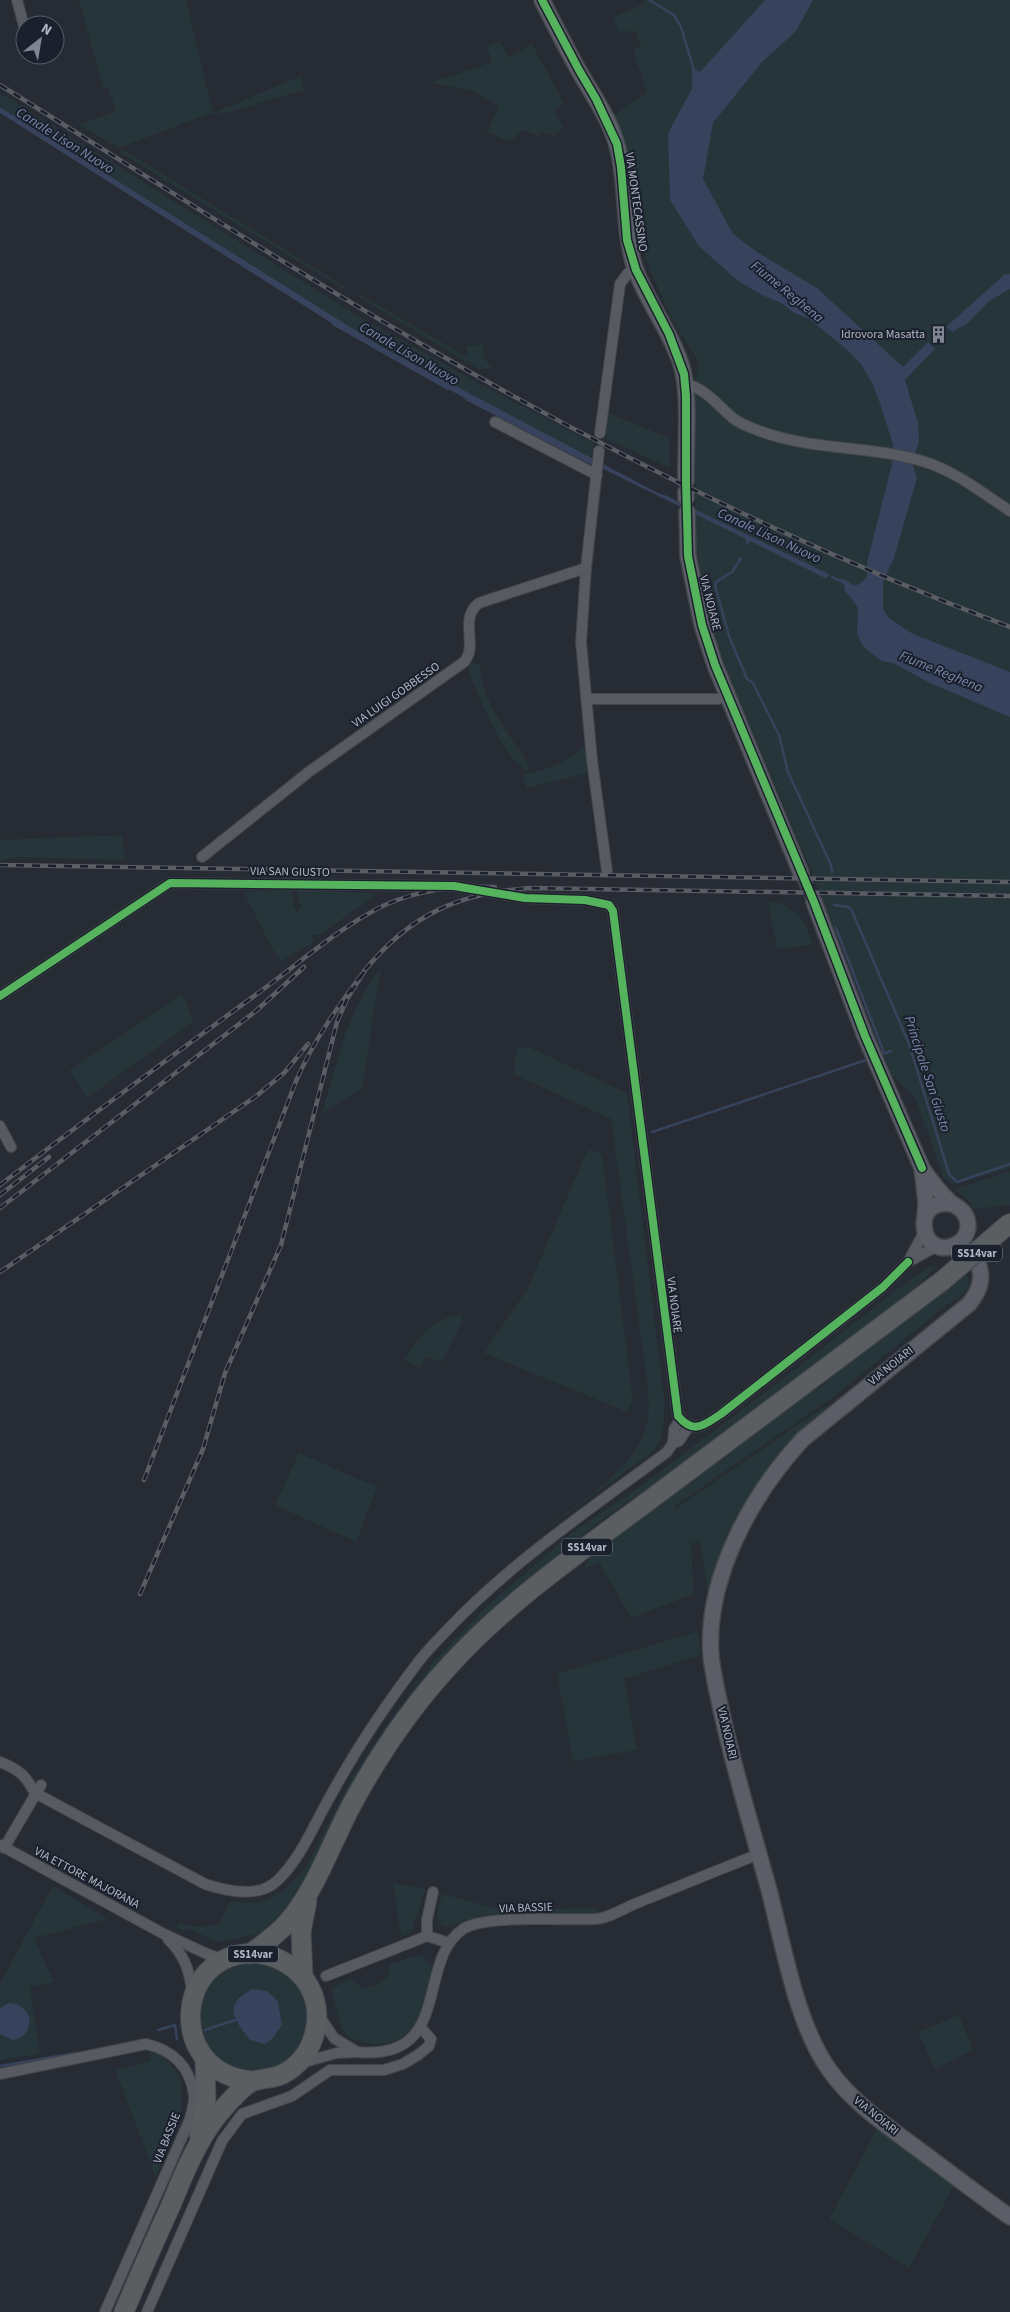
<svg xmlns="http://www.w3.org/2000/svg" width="1010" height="2312" font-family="'Source Sans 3',sans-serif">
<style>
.green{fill:#253539;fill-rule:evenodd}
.water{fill:#37425d}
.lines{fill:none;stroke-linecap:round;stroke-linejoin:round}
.stream{stroke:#37425d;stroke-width:2.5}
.secondary-tunnel{stroke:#3c4049;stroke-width:15;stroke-dasharray:15 8;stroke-linecap:butt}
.street-casing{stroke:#43464c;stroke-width:12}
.secondary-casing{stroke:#43464c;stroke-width:18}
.highway-casing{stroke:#44474f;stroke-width:21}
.street{stroke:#575a61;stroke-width:10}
.secondary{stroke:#5b5e66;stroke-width:15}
.highway{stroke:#5b5e61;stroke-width:19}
.rail-casing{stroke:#5b5d65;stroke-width:4.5}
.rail{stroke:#1b202d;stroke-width:2.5;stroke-dasharray:8;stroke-linecap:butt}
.highway-bridge-casing{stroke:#44474f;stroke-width:21;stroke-linecap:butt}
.highway-bridge{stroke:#5b5e61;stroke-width:19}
.cycleway-casing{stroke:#1b202d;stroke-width:11}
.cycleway{stroke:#56b35d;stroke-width:8}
.labels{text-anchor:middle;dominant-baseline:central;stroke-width:4;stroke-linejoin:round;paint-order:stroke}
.shield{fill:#1b202d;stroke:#848997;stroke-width:1}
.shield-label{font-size:11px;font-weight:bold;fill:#b1b6c5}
.street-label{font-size:12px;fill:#b1b6c5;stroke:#1b202d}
.poi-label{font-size:12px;fill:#b1b6c5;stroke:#1b202d;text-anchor:end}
.water-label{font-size:14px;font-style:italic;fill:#7a88ab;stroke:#1b202d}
</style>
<rect width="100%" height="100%" fill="#272b33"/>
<g class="green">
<polygon points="79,0 186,0 213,113 301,76 304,90 230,112 208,114 119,148 79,125 116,111 108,87 103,88"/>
<polygon points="642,0 1010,0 1010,1168 954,1185 944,1178 915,1098 892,1075 811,871 723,660 707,613 697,553 693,409 698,361 675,325 650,270 632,215 631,169 627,148 614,115 647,92 633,50 641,47 636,31 618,32 613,17 646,3"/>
<polygon points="500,41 509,57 532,44 564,103 554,111 564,127 554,136 541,132 539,136 523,130 510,142 487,132 499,106 472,91 430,83 492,62 487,47"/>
<polygon points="0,93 355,314 475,381 594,444 591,458 382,347 0,107"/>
<polygon points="124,150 347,288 349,292 119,152"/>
<polygon points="359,294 467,357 467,346 483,344 485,360 492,367 480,370 359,297"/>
<polygon points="608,413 670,438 670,468 606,439"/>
<path d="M 473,662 L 480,665 C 481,702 512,737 530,767 L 528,772 C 504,759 481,701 470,675 L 468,665 Z"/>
<path d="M 584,746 L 588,773 L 527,788 L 522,775 C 545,770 567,764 584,746 Z"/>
<polygon points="122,835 125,860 21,857 0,861 0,840"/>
<polygon points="297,890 371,893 378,895 371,898 320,935 311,935 314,942 281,961 273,950 243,891 292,891 294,907 297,912 302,906 298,902"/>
<path d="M 768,902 C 780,902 784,902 791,911 L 795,911 L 806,925 L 811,941 L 815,944 L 777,949 Z"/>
<polygon points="381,967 362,1089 322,1113 345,1034 362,996"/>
<polygon points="182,994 194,1021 87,1098 69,1071"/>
<path d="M 517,1048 L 531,1048 L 627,1093 L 665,1405 C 663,1426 665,1438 650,1454 L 541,1533 L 540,1532 C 575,1505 637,1470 647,1423 C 650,1410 648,1395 647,1381 L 611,1119 L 513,1074 Z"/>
<polygon points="588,1149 602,1154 633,1401 627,1412 484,1353 528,1288"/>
<polygon points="1010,1171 1010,1205 973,1209 970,1202 954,1189"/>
<path d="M 939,1265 L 915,1288 L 677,1472 C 632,1497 577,1534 543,1573 L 445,1660 L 297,1899 L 284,1916 L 264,1933 L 218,1942 L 187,1928 L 184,1931 L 176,1927 L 179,1922 L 194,1927 L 219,1924 L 230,1901 L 243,1903 L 261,1902 L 282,1892 L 305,1869 L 354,1774 L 386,1726 L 433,1662 L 486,1607 L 570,1534 L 638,1488 L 784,1378 L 900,1287 L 930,1266 Z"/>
<path d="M 964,1269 C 977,1288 964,1295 948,1304 L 832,1398 L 676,1505 L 675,1509 L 825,1406 L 829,1409 C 806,1430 782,1451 764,1475 C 735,1512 720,1557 709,1602 L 700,1542 L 691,1543 L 694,1594 L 631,1618 L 599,1562 L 584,1569 L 591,1554 L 784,1408 L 823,1385 L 860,1352 Z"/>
<path d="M 460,1315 L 463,1320 L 442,1362 L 426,1357 L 421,1368 L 403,1360 C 421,1335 429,1320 460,1315 Z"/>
<polygon points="299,1453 377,1487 356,1542 275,1505"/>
<polygon points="698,1631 701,1655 624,1679 637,1750 573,1761 557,1674"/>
<polygon points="393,1883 426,1889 411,1932 401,1938"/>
<polygon points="53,1886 108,1919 34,1938 54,1982 30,1987 40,2054 0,2060 0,1983"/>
<path d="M 442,1894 L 503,1910 L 597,1908 L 597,1913 L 594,1914 L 522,1914 L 481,1916 L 449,1927 C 430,1926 439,1906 442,1894 Z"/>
<path d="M 420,1955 L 432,1967 C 431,2005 416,2047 372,2044 C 364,2043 353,2041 347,2035 C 337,2023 335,2002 332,1988 L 351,1979 L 362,1988 C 378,1985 389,1982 390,1964 Z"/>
<path d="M 248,1962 C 255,1963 264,1962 271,1965 C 293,1972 311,1996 310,2020 C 309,2025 306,2030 305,2034 C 298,2053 289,2065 268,2069 C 193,2084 172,1980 248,1962 ZM 267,1991 L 278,2002 L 278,2010 L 239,2025 C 231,2016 234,2006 239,1996 Z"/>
<polygon points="959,2015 973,2050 935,2069 918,2032"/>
<path d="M 150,2050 C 209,2074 172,2136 156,2177 L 115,2070 L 150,2061 Z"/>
<polygon points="877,2129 954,2186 909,2268 829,2219"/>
</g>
<g class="water">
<path d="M 765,0 L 813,0 L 796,31 L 762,62 L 713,123 L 703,179 L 733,234 L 757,252 L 817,288 L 903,367 L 928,342 L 935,349 L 905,380 L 918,423 L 919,441 L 912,463 L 917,478 L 894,558 L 883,582 L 883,609 L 889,618 L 913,634 L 1010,672 L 1010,717 L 930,683 L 893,663 L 882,661 L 871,653 L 863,646 L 857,634 L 858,608 L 844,589 L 845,585 L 836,580 L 837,578 L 846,580 L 855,586 C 867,580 869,576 867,563 L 893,460 L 893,445 L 881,406 L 873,385 L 861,364 L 845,348 L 808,318 L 794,313 L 781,303 L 764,296 L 738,281 L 699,246 L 670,200 L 668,133 L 692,89 L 692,67 L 700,72 Z"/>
<polygon points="0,107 382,347 656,492 667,496 829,574 828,577 825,578 750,541 749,544 746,543 746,539 544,440 414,371 333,324 0,113"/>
<polygon points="1005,274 1010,274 1010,289 988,302 967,324 952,332 946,327"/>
<path d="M 253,1989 L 267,1991 L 274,1997 L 278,2002 L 282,2025 L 273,2038 L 265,2044 L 250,2040 C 234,2020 222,2003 253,1989 Z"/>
<path d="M 9,2003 C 34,2004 37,2035 13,2040 L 0,2034 L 0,2008 Z"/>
</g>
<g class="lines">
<g class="stream">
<polyline points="649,0 674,15 681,27 694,70"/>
<polyline points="333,324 448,389"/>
<polyline points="466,399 594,465"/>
<polyline points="741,558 732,572 716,582 715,585 729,636 747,679 753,683 779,735 788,772 831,865 832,872"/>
<polyline points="832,577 838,580"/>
<polyline points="834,905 849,907 852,911 909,1044 949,1174 957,1182 1010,1164"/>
<polyline points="836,928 884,1053"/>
<polyline points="882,1054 891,1051"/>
<polyline points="652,1132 866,1060"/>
<polyline points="158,2030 175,2025 177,2039"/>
<polyline points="205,2030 235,2020"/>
<polyline points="0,2066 76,2053"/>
</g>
<polyline class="secondary-tunnel" points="801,873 814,902"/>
<defs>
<g id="street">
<polyline points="17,0 25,30"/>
<path d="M 685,384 C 706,388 718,406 734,419 C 741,424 749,427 757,430 C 811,451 871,445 925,462 C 955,471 984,494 1010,511"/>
<polyline points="495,422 597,475"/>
<polyline points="600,433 620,284 628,273 636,270"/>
<polyline points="599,451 586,568 581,642 592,760 607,871"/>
<polyline points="587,699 718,699 729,696"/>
<path d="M 202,857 L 310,771 L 464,662 C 479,645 458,619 479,603 L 586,568"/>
<path d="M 0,996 L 170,883 L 454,886 L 525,898 L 585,900 L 609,905 L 613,911 L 678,1416 C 694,1435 704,1425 721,1414 L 883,1287 L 908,1262"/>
<polyline points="0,1126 11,1147"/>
<polyline points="924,1232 908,1262 937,1246"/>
<polyline points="681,1419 674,1429 673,1443 679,1441 689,1426"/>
<path d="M 0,1762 C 20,1770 25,1775 35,1793 L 205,1884 C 226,1891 258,1899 277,1881 C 302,1857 314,1824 331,1795 C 356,1749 385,1706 416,1665 C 425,1652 438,1640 449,1628 C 514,1560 592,1508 667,1452 L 673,1443"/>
<polyline points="0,1845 162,1933 207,1954 225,1960"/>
<polyline points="4,1848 41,1785"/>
<polyline points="427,1936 427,1920 433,1892"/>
<path d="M 168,1939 C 184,1955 190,1970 192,1993"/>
<polyline points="326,1976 427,1936 449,1943"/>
<path d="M 357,2052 C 454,2061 415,1962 463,1929 C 486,1914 565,1921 594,1919 C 608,1919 624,1908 637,1903 C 677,1887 718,1870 759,1854"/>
<polyline points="301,2063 337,2053 357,2052 334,2038 318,2014"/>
<path d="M 0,2074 L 146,2044 C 173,2050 190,2067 194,2095 C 195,2103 191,2112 190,2119 L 105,2312"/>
<polyline points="147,2312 222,2141 242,2114 292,2096 330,2070 384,2070 403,2064 418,2055 429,2046 431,2039 420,2027"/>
</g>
<g id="secondary">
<path d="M 542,0 C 554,24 566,48 579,71 C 593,95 609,118 617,145 C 628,185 622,228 635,268 C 647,302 670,330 681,364 C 691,394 685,448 686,481"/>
<polyline points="686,498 686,492"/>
<polyline points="687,512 688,556 702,625 715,665 801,873"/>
<polyline points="814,902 865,1036 922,1168"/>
<path d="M 925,1216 L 926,1203 L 922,1168 C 930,1180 938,1191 949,1201 C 954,1206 960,1207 964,1213 C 967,1217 968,1222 968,1227 C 967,1235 962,1242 955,1245 C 920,1261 909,1197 952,1204"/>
<path d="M 974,1256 C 985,1274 982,1288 969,1304 L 803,1439 C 752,1494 705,1578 711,1656 C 713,1675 718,1695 722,1714 C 735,1773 753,1832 769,1890 C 784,1947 796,2024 830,2071 C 853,2103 887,2126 918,2149 C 949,2172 979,2195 1010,2217"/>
</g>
<g id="highway">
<path d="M 250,1954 C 263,1944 277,1935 288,1922 C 316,1889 331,1844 351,1806 C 378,1756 411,1707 450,1665 C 509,1600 584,1549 655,1496 C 750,1425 846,1353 942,1281"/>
<polyline points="303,1977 301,1932 307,1901"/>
<polyline points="199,2134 206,2104 205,2059"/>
<path d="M 124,2312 C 139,2276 155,2240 171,2205 C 182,2178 193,2151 209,2127 C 216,2116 242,2085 254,2081 C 263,2078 273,2079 283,2074 C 314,2058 326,2017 309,1986 C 299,1969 281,1957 261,1954 C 175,1944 162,2075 254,2081"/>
</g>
</defs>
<use href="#street" class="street-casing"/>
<use href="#secondary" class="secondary-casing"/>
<use href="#highway" class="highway-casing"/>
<use href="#street" class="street"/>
<use href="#secondary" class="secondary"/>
<use href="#highway" class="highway"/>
<defs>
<g id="rail">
<path d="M 0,85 C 140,172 280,262 423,345 C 610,454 807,550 1010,627"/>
<polyline points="0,865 1010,882"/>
<path d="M 365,970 C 411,914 459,893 530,888 L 1010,896"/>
<path d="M 0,1185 C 86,1119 173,1055 261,991 C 298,964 344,924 385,905 C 421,889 456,886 495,887"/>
<polyline points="0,1195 49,1157"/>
<polyline points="0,1208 256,1011 304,967"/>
<polyline points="0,1272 255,1097 284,1073 308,1044"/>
<path d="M 140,1594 L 203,1449 L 225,1373 L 281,1245 L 337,1022 L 347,999 L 365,970 C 338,1006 314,1040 296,1081 L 144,1480"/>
</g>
</defs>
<use href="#rail" class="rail-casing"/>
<use href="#rail" class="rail"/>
<defs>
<polyline id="highway-bridge" points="942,1281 1010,1223"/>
</defs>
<use href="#highway-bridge" class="highway-bridge-casing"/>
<use href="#highway-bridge" class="highway-bridge"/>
<defs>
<g id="cycleway">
<polyline points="542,0 579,70 596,99 617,144 621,167 627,240 636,270 669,334 684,374 686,396 686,481 688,556 702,625 715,665 814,902 865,1036 922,1168"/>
<path d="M 0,996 L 170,883 L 454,886 L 525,898 L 585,900 L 609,905 L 613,911 L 678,1416 C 694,1435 704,1425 721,1414 L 883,1287 L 908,1262"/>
</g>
</defs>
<use href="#cycleway" class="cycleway-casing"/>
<use href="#cycleway" class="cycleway"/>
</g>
<defs>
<symbol id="building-bare" viewBox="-9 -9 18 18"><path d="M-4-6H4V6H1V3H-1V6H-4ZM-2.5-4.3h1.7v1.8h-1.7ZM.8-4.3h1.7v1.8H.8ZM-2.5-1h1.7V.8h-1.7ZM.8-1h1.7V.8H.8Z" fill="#818592" stroke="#1b202d" stroke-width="2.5" paint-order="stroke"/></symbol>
</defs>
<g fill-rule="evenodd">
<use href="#building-bare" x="926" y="322" width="25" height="25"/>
</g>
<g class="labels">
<g class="shield">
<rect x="952" y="1244.5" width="50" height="17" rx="4"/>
<rect x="562" y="1538.5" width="50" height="17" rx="4"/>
<rect x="228" y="1945.5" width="50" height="17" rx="4"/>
</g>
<g class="shield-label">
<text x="977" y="1253">SS14var</text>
<text x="587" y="1547">SS14var</text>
<text x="253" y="1954">SS14var</text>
</g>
<g class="street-label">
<text transform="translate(636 202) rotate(82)">VIA MONTECASSINO</text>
<text transform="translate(710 603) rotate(76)">VIA NOIARE</text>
<text transform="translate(396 695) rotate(-35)">VIA LUIGI GOBBESSO</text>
<text transform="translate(290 872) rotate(1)">VIA SAN GIUSTO</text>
<text transform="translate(674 1305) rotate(83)">VIA NOIARE</text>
<text transform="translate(891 1366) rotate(-39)">VIA NOIARI</text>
<text transform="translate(727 1733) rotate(77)">VIA NOIARI</text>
<text transform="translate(87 1878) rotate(28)">VIA ETTORE MAJORANA</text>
<text transform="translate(526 1908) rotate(-2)">VIA BASSIE</text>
<text transform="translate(876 2116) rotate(39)">VIA NOIARI</text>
<text transform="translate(167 2138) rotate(-68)">VIA BASSIE</text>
</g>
<g class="poi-label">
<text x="925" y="334">Idrovora Masatta</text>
</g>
<g class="water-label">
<text transform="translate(65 141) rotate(32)">Canale Lison Nuovo</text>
<text transform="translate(787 292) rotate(39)">Fiume Reghena</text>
<text transform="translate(409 354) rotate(30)">Canale Lison Nuovo</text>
<text transform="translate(769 536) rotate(25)">Canale Lison Nuovo</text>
<text transform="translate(941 672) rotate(22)">Fiume Reghena</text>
<text transform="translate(927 1074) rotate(72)">Principale San Giusto</text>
</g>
</g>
<g transform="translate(40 40) rotate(31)"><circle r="24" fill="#1b202d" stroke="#575c6a"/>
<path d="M0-4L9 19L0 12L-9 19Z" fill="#818592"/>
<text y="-8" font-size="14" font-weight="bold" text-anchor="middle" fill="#b1b6c5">N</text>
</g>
</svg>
